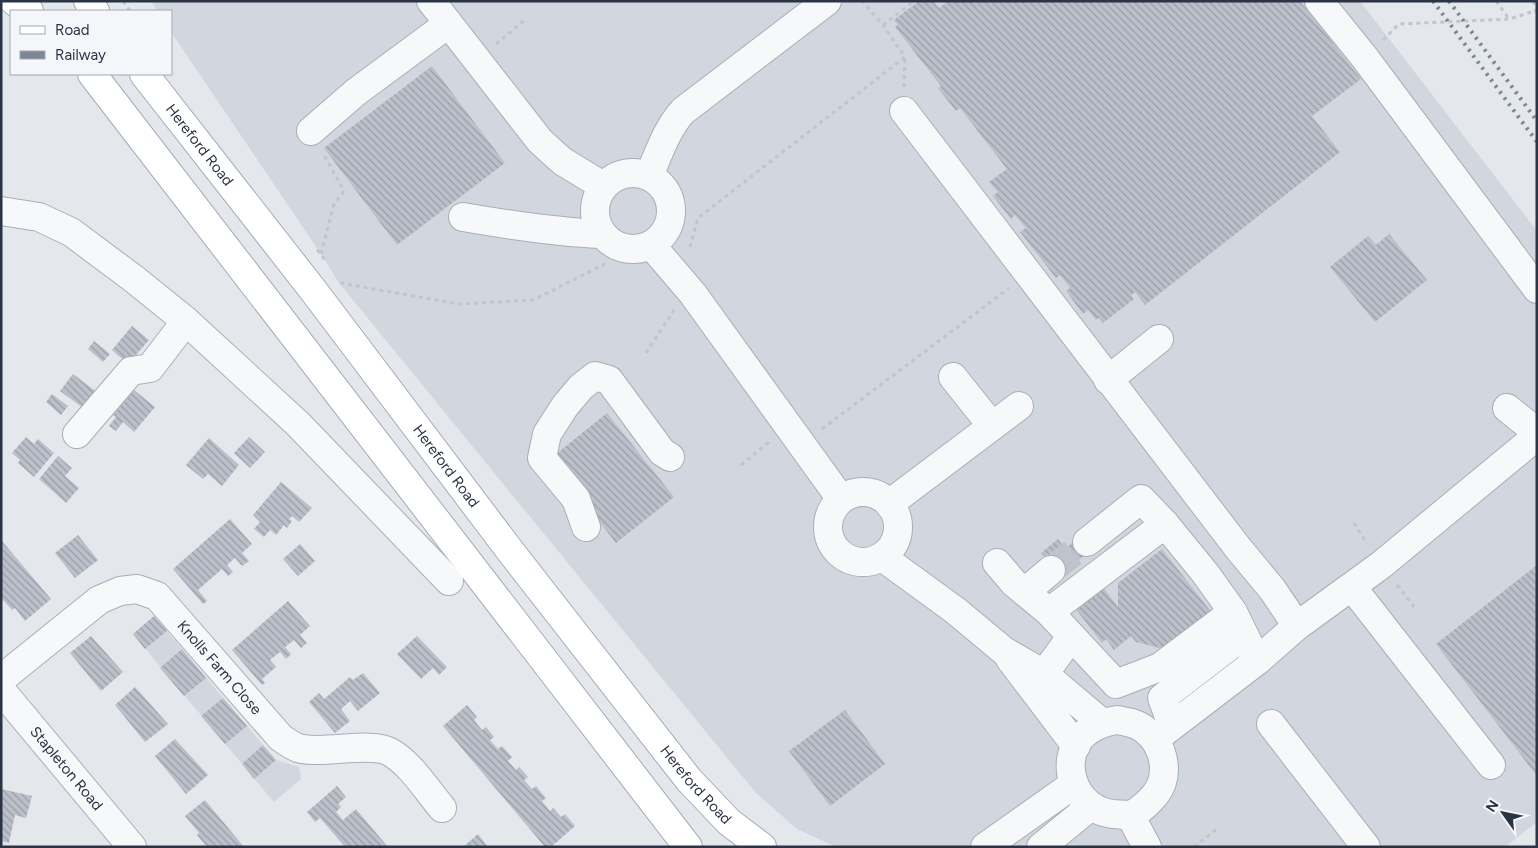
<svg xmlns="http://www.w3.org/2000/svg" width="1538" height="848" font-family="Figtree,sans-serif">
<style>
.built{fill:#d2d6de}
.building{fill:url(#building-back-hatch)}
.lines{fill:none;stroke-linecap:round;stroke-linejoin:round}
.minor-tunnel{stroke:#bfc3cb;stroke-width:28;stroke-dasharray:28 14;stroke-linecap:butt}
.minor-casing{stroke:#a9aeb7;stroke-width:30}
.major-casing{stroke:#a3abb8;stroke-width:30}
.path{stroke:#c2c5cb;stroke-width:3;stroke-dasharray:4 4;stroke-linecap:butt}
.minor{stroke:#f7f8fa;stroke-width:28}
.major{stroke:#fff;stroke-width:28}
.rail{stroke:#7d8696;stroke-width:4;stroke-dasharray:2.5 5;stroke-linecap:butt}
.labels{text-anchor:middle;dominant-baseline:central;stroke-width:4;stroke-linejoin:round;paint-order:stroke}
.street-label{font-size:15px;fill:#2b3445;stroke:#f4f6f9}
</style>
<defs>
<pattern id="building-back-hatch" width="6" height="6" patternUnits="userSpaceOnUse" patternTransform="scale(1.25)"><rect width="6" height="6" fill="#bbc0ca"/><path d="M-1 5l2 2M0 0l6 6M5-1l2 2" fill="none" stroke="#989da6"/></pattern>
</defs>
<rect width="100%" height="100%" fill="#e4e7ec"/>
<g class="built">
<polygon points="151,1 1360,1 1537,231 1537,822 1505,847 836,847 797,829 756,793 339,283 321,254 171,32 171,11 157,11"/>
<polygon points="154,616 276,760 299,767 301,779 274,802 133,634"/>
</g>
<g class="building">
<polygon points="919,1 933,1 939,8 948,1 1300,1 1361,79 1312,116 1340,152 1145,305 1135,292 1131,295 1134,299 1103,323 1099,318 1096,320 1088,310 1083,314 1066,291 1070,288 1060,275 1056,278 1020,232 1026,228 1015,215 1011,219 993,196 998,192 989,182 1007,169 960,108 956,111 938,88 941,86 895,27 898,25 894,20"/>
<polygon points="432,66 505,163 397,245 324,148"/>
<polygon points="1389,234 1427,280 1375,322 1330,267 1368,236 1376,245"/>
<polygon points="132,326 149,340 128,364 112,350"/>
<polygon points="94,341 110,354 103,362 88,349"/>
<polygon points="73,374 98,393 86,410 60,391"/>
<polygon points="134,390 155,407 134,432 123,422 116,431 109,426 116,417 113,415"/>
<polygon points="52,394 68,406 61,415 46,402"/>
<polygon points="607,413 674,497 616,543 550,459"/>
<polygon points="26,437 34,444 38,439 54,453 34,477 18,463 20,460 12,453"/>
<polygon points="249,437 265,452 250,468 234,453"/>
<polygon points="209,438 239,465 222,486 208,474 203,479 186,465"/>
<polygon points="58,456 72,468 65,476 79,488 66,503 39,479"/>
<polygon points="281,482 312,508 299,522 292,516 289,519 292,521 287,528 284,525 276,535 270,530 264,537 254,529 260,522 253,515"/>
<polygon points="230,519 252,544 242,553 249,561 242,566 235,558 227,565 233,572 228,576 222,569 198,590 207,601 203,604 173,569"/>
<polygon points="78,535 98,560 75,578 55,553"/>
<polygon points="1081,535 1092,549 1057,578 1048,561 1041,553 1058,539 1065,549"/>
<polygon points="1,540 51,599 25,621 15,608 12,610 1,598"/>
<polygon points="300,544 315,561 298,576 283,559"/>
<polygon points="1162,549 1215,617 1172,651 1136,642 1131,636 1114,650 1106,639 1102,643 1071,603 1099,582 1118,607 1118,583"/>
<polygon points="1537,565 1537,776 1436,644"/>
<polygon points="288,601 310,626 300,635 307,643 301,648 294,640 285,647 291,654 286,659 280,652 270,660 276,667 262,679 265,683 262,685 232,650"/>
<polygon points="154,616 167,631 145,649 133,634"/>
<polygon points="91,636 123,672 101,691 70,653"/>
<polygon points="417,636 447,667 439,675 433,668 421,679 397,654"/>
<polygon points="182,649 206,678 184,696 160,668"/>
<polygon points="363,673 380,693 358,711 350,701 341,709 350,721 335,733 309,702 319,693 324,699 350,677 353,680"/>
<polygon points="135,687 168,724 145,742 115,705"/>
<polygon points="223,698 247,726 225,744 201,716"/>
<polygon points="467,705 477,717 474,720 482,730 486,727 494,737 490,740 498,749 502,746 512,757 508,761 516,770 519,767 528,777 524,780 532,789 536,786 546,798 542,801 550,811 553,808 561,817 565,814 575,826 551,847 545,847 443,726"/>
<polygon points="845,710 885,764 830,806 789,751"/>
<polygon points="175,739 208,775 186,794 155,756"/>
<polygon points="263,745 276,760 254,779 242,764"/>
<polygon points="337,786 346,797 338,804 341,807 336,812 343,820 356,809 388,847 345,847 320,818 315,822 307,812"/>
<polygon points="1,789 32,796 26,818 15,815 9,843 1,841"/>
<polygon points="205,800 244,847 207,847 197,835 199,833 185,816"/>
<polygon points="478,834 488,847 463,847"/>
</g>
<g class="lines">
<polyline class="minor-tunnel" points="1051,570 1087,542"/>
<defs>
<g id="minor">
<polyline points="431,1 540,141 562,161 603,186"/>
<polyline points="1319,1 1365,58 1537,289"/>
<polyline points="904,111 1238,548 1272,589 1297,626"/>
<polyline points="311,131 356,92 448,24"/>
<circle cx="633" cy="211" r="38"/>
<path d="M 649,176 C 659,153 666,130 683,111 L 827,1"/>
<polyline points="1,211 39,217 71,232 134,279 186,321 298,424 449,581"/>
<path d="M 463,217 C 509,225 555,232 601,234"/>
<polyline points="652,246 693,294 841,499"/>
<polyline points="953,377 992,426"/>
<polyline points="1108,380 1159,339"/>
<polyline points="1507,408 1537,432"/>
<polyline points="77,434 131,371 150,368 186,321"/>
<circle cx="863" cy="527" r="35"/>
<polyline points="889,504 1019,406"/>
<polyline points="586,527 576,499 542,458 547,434 565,406 581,387 595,376 609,380 662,452 670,457"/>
<polyline points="1087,542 1141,499 1165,524"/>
<polyline points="882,557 956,611 1004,651 1044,674 1102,723"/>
<polyline points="997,563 1014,583 1049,612 1116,684 1160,667 1233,612 1257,661"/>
<polyline points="1352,587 1491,765"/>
<polyline points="1025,592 1051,570"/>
<polyline points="1049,612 1165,524 1205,573 1233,612"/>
<polyline points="1010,659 1076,746"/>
<polyline points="1044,674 1071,637"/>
<path id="s1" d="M 1,679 L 99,600 L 120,591 L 137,589 L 157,596 L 281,738 C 286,741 292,746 298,748 C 322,755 371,741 390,752 C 411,764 426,789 442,808"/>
<path id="s2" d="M 1,690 L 132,847"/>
<path d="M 1117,720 C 1127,722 1137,723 1145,730 C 1164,745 1171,775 1155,795 C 1149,802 1137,814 1128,815 C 1123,815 1117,814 1113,814 C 1076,810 1057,764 1082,736 C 1092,726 1104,722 1117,720 Z"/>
<polyline points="1271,724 1366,847"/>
<polyline points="1172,725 1162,698 1244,635"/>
<polyline points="1155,739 1257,661 1297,626 1381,565 1537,436"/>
<polyline points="1130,815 1147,847"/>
<polyline points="985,847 1074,784"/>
<polyline points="1041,847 1091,806"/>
</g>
<g id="major">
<polyline points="14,1 29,11"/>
<polyline points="88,1 95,11"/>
<polyline points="92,74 688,847"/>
<path id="s3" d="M 144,74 L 313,290 L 511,552 L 689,780 L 729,822 L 762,847"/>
</g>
</defs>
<use href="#minor" class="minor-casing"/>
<use href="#major" class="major-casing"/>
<g class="path">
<polyline points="123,1 130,11"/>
<polyline points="1496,1 1509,19"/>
<polyline points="1534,1 1537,18"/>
<polyline points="883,25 914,1"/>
<polyline points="1383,40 1399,24 1510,19 1537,10"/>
<polyline points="496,44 526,19"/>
<polyline points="904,87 905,58"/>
<polyline points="690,247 698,218 905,57 883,25 862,1"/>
<polyline points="317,250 321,254 325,261"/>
<polyline points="321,254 334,204 344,191 323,153"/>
<polyline points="340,283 459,304 533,300 605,264"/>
<polyline points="646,353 674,310"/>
<polyline points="822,429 1009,288"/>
<polyline points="741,465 769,442"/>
<polyline points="1354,523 1367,544"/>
<polyline points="1397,585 1415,608"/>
<polyline points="1194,847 1218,828"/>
</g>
<use href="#minor" class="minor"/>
<use href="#major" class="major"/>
<g class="rail">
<polyline points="1433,1 1537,142"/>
<polyline points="1449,1 1537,121"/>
</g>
</g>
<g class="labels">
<g class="street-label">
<text stroke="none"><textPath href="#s3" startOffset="90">Hereford Road</textPath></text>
<text stroke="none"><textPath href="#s3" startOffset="495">Hereford Road</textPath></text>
<text stroke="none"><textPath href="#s1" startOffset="282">Knolls Farm Close</textPath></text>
<text stroke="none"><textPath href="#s2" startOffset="102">Stapleton Road</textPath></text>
<text stroke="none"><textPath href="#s3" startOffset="900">Hereford Road</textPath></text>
</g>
</g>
<rect width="1538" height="848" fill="none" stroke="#2b3445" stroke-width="5"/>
<rect x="10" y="10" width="162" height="65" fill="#f4f6f9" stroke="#a4a8b1"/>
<rect x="20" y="26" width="25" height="8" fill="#ffffff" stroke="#a4a8b1"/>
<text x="55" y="35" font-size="15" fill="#2b3445">Road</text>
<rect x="20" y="51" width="25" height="8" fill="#7d8696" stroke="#a4a8b1"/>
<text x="55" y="60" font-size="15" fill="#2b3445">Railway</text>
<g transform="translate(1503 813) rotate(303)" stroke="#f4f6f9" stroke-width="4" paint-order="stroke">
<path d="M0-4L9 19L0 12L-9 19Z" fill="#2b3445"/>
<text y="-8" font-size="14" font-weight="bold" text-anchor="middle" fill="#2b3445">N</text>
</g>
</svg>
